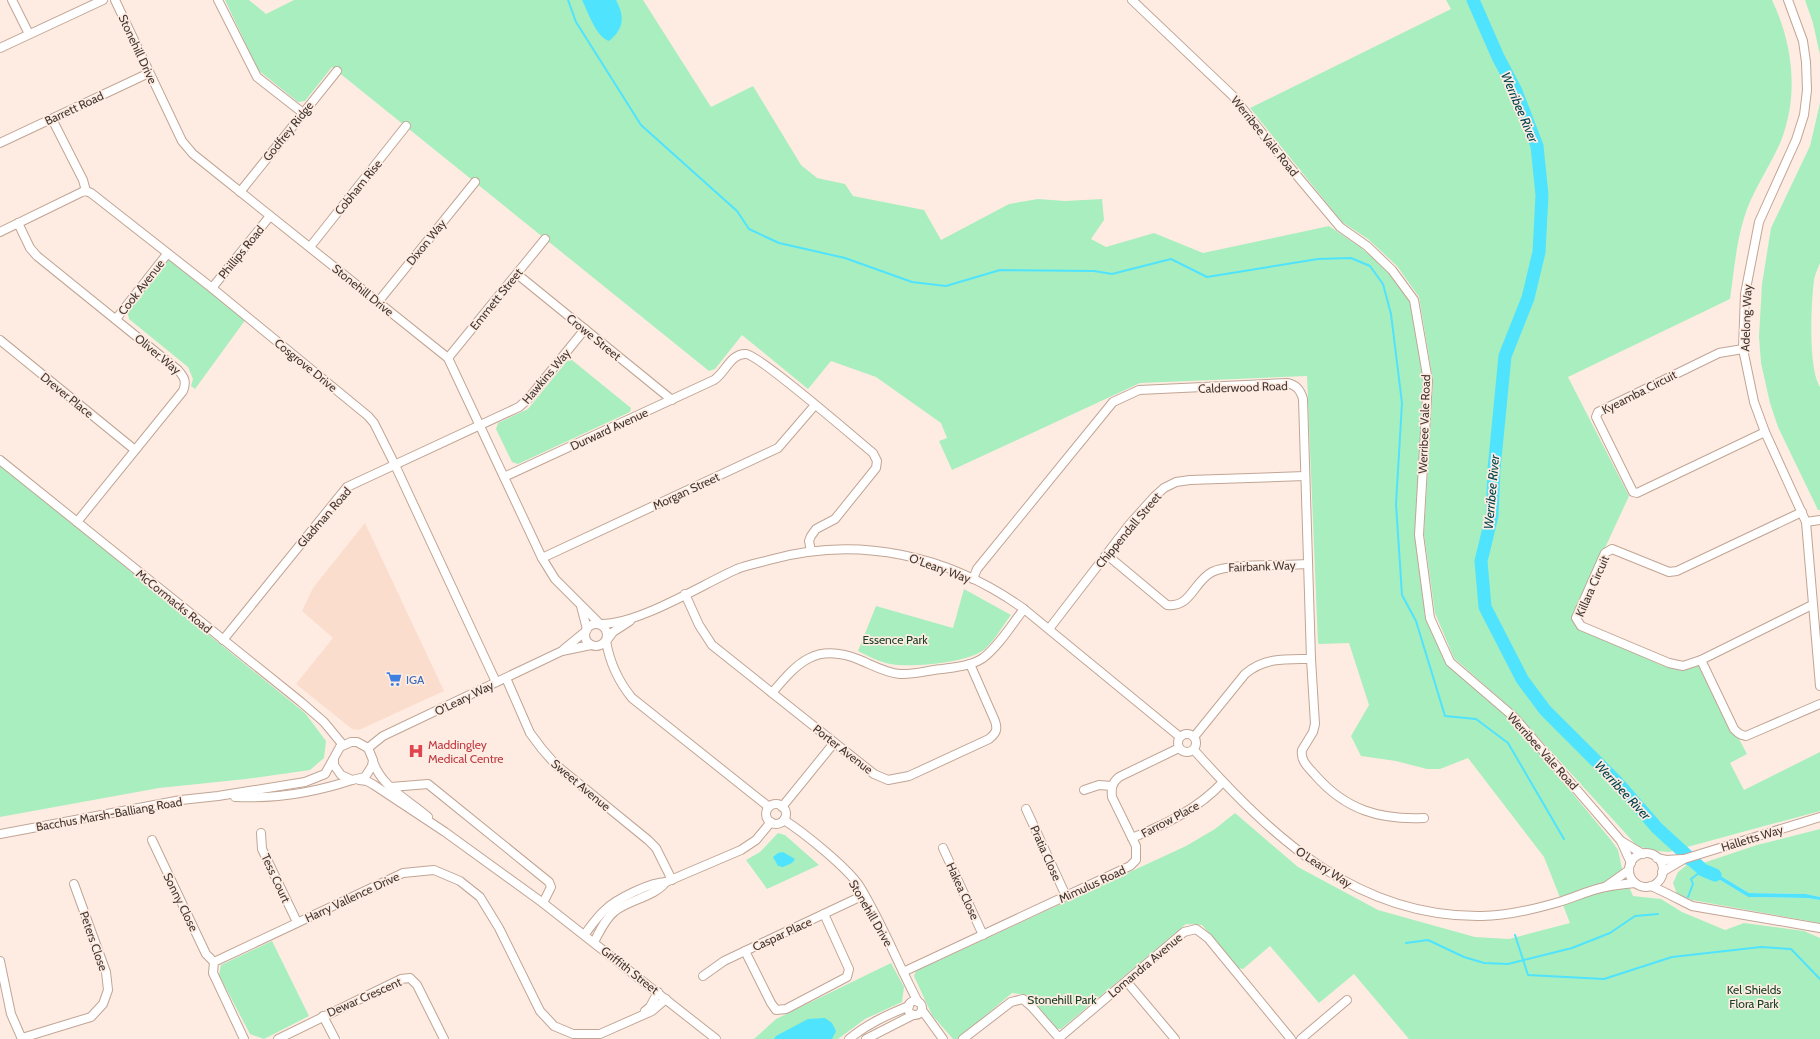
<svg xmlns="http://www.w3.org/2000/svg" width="1820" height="1039" font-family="Cabin,sans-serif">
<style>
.built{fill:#fbddcd}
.green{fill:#a9eebf}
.water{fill:#50e3fd}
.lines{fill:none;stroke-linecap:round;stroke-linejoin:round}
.stream{stroke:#50e3fd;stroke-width:2}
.river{stroke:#50e3fd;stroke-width:13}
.minor-casing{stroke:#c1a595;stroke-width:10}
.minor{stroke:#fff;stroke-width:8}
.labels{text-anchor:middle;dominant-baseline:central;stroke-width:3.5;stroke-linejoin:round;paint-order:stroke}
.street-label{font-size:12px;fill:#453933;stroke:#feece2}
.park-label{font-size:12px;fill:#194128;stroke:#feece2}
.shop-label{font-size:12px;fill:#366cbe;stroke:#feece2;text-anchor:start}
.health-label{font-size:12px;fill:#be3a42;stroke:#feece2;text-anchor:start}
.water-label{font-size:13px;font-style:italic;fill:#014651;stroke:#feece2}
</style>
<rect width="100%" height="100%" fill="#feece2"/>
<polygon class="built" points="365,523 444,691 359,730 352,729 296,684 333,638 302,611 313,588"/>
<g class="green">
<polygon points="225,0 249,0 266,14 294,0 643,0 711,107 753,86 801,165 817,178 845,184 853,196 924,210 941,240 1009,204 1038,199 1065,201 1102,199 1104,220 1091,239 1106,247 1154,233 1203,253 1329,226 1360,247 1390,272 1411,301 1424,383 1415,537 1425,616 1446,663 1512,720 1611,840 1618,850 1623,873 1633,896 1661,899 1682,912 1725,930 1744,923 1804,931 1820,938 1820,1039 1409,1039 1354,974 1319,1003 1270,946 1243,969 1238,968 1202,925 1186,924 1061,1029 1056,1029 1028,995 1012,993 958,1039 953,1039 932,1015 914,976 916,971 1186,846 1215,829 1235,813 1298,867 1378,910 1475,937 1509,939 1570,923 1544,857 1468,758 1440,769 1427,769 1396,761 1361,756 1351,736 1369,705 1349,643 1319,644 1318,643 1307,376 1140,383 952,470 939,441 947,438 941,423 876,377 831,361 808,389 742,335 715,369 709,371 332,67 305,101 298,102 258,70"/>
<path d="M 1446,0 L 1772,0 C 1793,44 1799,95 1781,141 C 1770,167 1752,191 1744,218 C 1736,244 1734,272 1730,299 L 1568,377 L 1629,496 L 1573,617 L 1577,627 L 1661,665 L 1683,671 L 1699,664 L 1747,754 L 1730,763 L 1744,790 L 1820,752 L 1820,811 L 1669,852 L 1657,851 L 1637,846 L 1517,714 L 1454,658 L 1435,613 L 1424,534 L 1433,381 L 1419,297 L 1397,266 L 1368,239 L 1342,222 L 1250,108 L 1451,9 Z"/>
<polygon points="1805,0 1820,0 1820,55 1813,23"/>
<path d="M 1820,103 L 1820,263 C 1818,268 1815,274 1814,280 C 1811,304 1808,368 1820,387 L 1820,510 L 1818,510 L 1778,427 L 1770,403 L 1761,363 L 1759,337 L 1762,284 L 1771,228 L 1810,146 Z"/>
<polygon points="169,259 174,261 246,319 195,389 191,386 193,379 188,367 129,319 127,310 164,262"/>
<polygon points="572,360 631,408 630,412 518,464 512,462 496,429 498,423 528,409 567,361"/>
<polygon points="0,465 305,713 326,741 324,758 310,770 246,779 159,788 0,817"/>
<path d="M 964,589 L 1011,615 C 1003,625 995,640 985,649 C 969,663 910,668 890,664 C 879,662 868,656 858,651 L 876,606 L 953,628 Z"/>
<polygon points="1820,829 1820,897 1806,894 1749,893 1714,872 1697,865 1757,845"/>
<polygon points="778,833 785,835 819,865 767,889 746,860 760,852"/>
<polygon points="1687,865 1712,875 1748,897 1807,898 1820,900 1820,923 1692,900 1677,894 1673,883 1678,872"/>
<polygon points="272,941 309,1016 264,1039 250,1034 219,975 221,965"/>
<polygon points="891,963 904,987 902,1002 865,1019 838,1039 754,1039 776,1019"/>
</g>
<g class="water">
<path d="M 582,0 L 616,0 C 625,17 624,29 609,41 C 596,37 588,12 582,0 Z"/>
<polygon points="783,852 795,859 792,863 783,867 778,866 773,857 778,853"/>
<polygon points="1684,860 1714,872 1749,893 1806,894 1820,897 1820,900 1807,898 1748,897 1712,875 1682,863"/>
<polygon points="825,1018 832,1023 836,1031 832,1039 774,1039 776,1036 808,1019"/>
</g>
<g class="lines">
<g class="stream">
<polyline points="568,0 576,22 641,125 737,211 749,229 779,243 845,258 912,282 946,286 1000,270 1094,271 1112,274 1171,259 1207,277 1318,259 1351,258 1370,266 1383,284 1391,314 1402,403 1396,504 1402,595 1416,621 1445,716 1476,719 1508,743 1564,839"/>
<polyline points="1688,897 1693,884 1691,879 1703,870"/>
<polyline points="1515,935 1528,975 1604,979 1672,957 1761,947 1791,949 1820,979"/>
<polyline points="1406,943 1428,940 1464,957 1484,963 1508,964 1572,948 1610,933 1635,916 1658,914"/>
</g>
<polyline class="river" points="1473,0 1498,57 1516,91 1537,146 1542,195 1539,252 1528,298 1505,356 1494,469 1492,516 1481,561 1485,607 1522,679 1545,710 1616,781 1657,828 1703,870 1715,875"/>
<defs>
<g id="minor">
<polyline points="12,0 29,34"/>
<polyline points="115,0 182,141 193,154 448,358 542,558 555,579 600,624"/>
<polyline points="218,0 257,77 303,113"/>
<polyline points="1132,0 1232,95 1278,153 1340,227 1367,246 1392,270 1414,300 1428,381 1419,535 1430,618 1450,662 1514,717 1621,841 1631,863"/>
<polyline points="1788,0 1803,41 1806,62 1807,90 1804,115 1796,140 1759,222 1745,294 1743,349 1754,402 1765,432 1806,522 1820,686"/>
<polyline points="0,48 103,0"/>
<polyline points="52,119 83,180 86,191"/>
<polyline points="0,143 149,73"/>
<polyline points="240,192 337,71"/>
<path d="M 18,223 L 30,248 L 37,256 L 178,370 C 184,377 187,381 183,391 L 77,522"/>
<polyline points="0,232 82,192 86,191 91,193 212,288 368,416 374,423 395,465 496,682"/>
<polyline points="310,247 406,126"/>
<polyline points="517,274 672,400"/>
<polyline points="212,288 270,216"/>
<polyline points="378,302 475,182"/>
<polyline points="116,319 167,254"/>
<polyline points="0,340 135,450"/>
<polyline points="1743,349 1719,353 1598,412 1596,417 1633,492 1637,493 1765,432"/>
<polyline points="448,358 545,239"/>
<polyline points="0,460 301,702 324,722 343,745"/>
<path d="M 504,477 L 714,380 C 725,373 731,353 746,354 C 759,355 856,439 873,453 L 877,461 L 876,468 L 835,519 L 816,529 L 811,536 L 809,541 L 811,551"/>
<polyline points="1802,512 1677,571 1669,572 1612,549 1605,553 1576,618 1581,626 1669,663 1683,666 1701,660 1812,605"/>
<polyline points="1806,522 1820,520"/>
<path d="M 1107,555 L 1167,605 C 1191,608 1193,582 1212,572 C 1229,563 1285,566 1307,564"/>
<polyline points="542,558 778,448 815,405"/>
<path d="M 973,579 L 977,569 L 1113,402 L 1139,390 L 1287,383 C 1296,385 1300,389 1303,399 L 1311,659 C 1287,659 1265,657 1245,674 L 1194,737"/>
<path d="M 685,594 L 699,625 L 712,645 L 874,774 L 888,780 L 909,776 L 989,739 C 996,733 998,730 995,721 L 970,664"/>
<polyline points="581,606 587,629"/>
<circle cx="596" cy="635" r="11"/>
<path d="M 600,624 C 638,625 701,585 737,569 C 747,565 758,563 769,560 C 858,535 949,555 1024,609 L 1180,737"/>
<polyline points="1049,629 1129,525 1154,497 1164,488 1176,482 1190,480 1305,476"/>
<polyline points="223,640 347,487 519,407 529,398 585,329"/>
<polyline points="607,640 613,632 630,621"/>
<path d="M 606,641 C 610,664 618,681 632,698 L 769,807"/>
<polyline points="564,649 586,631"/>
<path d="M 1311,659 L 1315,724 L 1313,732 L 1302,750 C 1300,761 1309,768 1316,776 C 1346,810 1380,820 1424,818"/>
<path d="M 1701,660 L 1734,729 C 1738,733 1740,735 1746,736 L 1820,704"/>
<polyline points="506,678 530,733 542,749 556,765 648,840 656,848 672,880"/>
<path d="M 772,693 C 798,662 816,642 860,660 C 872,665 886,673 900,674 C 913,675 929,670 942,669 C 956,667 971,666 983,658 C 999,646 1012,624 1024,609"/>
<circle cx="1187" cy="743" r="9"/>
<polyline points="368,748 383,736 562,651 591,645"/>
<path d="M 1194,750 C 1272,837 1357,918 1482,916 C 1508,916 1535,909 1559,902 C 1575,897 1590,890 1605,887 C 1615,885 1625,884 1635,883"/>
<path d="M 373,761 C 381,787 409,800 428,817"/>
<polyline points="359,780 367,781 374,785 445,832 543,903 716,1039"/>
<polyline points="391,787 428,784 549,882 551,887 543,903"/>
<polyline points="1084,790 1099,785 1112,786"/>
<path d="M 235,797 C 276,799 313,793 352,780"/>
<circle cx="776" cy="814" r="10"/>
<polyline points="782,807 834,743"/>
<polyline points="1026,809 1066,896"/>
<path d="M 784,820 C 803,832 848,868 860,887 C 882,923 898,964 918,1002"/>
<polyline points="261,833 262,849 297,922"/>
<polyline points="0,834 181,800 218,796 305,782 325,774 340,747 351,742 357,742 368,748 373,760 372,766 365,777 352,780 341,775 334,765 334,758"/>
<path d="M 1132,838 C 1166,824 1198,809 1223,782"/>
<polyline points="152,840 206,954 214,962"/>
<polyline points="1621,841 1643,854"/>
<polyline points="943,848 983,935"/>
<circle cx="1646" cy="870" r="17"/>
<polyline points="1657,858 1666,860 1682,859"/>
<polyline points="1662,872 1684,859 1820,817"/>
<path d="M 1651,886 C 1665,892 1678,899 1692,906 L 1820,928"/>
<polyline points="1605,887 1629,870"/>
<path d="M 585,934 C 591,926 597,917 605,910 C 616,899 651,882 666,882 L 741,850 L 756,840 L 771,822"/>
<path d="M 594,942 C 600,931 605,919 615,911 C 631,899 654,897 666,882"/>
<polyline points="745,951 771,1003 776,1010 786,1009 847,977 849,969 824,914"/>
<polyline points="0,961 11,1014 22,1039"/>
<path d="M 903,972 L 1130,866 L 1136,860 L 1136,846 L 1112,797 C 1111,788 1112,783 1119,777 L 1179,748"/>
<polyline points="703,976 724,961 864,895"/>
<polyline points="1127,982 1175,1039"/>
<circle cx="915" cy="1008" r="7"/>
<polyline points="922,1010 943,1039"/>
<polyline points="645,1011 650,1007 658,992"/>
<polyline points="323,1016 335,1039"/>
<polyline points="22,1038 91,1017 103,1004 108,990 106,972 74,884"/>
<polyline points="1059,1038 1184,932 1196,929 1208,938 1291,1039"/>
<polyline points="244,1039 213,973 214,962 403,873 434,870 460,881 480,897 499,928 540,1011 554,1026 573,1034 600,1034 652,1011 666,999"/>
<polyline points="278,1039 401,979 410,978 417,985 444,1039"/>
<path d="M 849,1039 C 867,1024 887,1015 909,1006"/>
<polyline points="866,1039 913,1015"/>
<polyline points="963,1039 1011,1002 1023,999 1032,1007 1060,1039"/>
<polyline points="1301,1039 1347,1000"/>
</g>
</defs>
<use href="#minor" class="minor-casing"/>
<use href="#minor" class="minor"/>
</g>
<defs>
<symbol id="supermarket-bare" viewBox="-9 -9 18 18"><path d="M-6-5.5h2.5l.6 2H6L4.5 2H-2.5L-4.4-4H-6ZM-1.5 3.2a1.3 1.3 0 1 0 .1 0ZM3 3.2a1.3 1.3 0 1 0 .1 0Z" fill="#3f7fe0" stroke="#feece2" stroke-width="2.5" paint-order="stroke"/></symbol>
<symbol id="hospital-bare" viewBox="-9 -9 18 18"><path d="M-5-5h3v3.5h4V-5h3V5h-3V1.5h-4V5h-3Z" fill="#e0444e" stroke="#feece2" stroke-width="2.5" paint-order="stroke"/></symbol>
</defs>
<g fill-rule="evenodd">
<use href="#supermarket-bare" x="383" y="668" width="22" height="22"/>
<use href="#hospital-bare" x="405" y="740" width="22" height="22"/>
</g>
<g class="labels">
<g class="street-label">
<text transform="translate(138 49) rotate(65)">Stonehill Drive</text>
<text transform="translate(74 108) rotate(-25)">Barrett Road</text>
<text transform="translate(288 131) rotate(-51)">Godfrey Ridge</text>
<text transform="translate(1265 136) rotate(51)">Werribee Vale Road</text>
<text transform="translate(358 187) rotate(-51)">Cobham Rise</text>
<text transform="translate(426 242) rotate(-51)">Dixon Way</text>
<text transform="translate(241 252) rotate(-51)">Phillips Road</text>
<text transform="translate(141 287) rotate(-52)">Cook Avenue</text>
<text transform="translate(363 290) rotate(39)">Stonehill Drive</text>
<text transform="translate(496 299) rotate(-51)">Emmett Street</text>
<text transform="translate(1746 318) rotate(-88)">Adelong Way</text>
<text transform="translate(594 337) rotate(39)">Crowe Street</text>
<text transform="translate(158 354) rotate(40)">Oliver Way</text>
<text transform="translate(306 365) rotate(39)">Cosgrove Drive</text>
<text transform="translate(546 376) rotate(-50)">Hawkins Way</text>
<text transform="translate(1243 387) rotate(-2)">Calderwood Road</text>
<text transform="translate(1639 392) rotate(-27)">Kyeamba Circuit</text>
<text transform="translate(67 395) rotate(39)">Drever Place</text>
<text transform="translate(1424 424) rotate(-88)">Werribee Vale Road</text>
<text transform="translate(609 429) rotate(-25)">Durward Avenue</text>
<text transform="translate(686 491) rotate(-25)">Morgan Street</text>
<text transform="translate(324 517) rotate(-49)">Gladman Road</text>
<text transform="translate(1128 530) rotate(-50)">Chippendall Street</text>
<text transform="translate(1262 566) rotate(-2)">Fairbank Way</text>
<text transform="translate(940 568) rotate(20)">O'Leary Way</text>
<text transform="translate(1592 586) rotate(-66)">Killara Circuit</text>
<text transform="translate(174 601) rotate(39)">McCormacks Road</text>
<text transform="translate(464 698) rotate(-26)">O'Leary Way</text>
<text transform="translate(843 749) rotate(38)">Porter Avenue</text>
<text transform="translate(1543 751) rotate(48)">Werribee Vale Road</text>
<text transform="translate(581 785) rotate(40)">Sweet Avenue</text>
<text transform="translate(109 814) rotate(-10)">Bacchus Marsh-Balliang Road</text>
<text transform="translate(1170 819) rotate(-28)">Farrow Place</text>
<text transform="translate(1752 838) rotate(-17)">Halletts Way</text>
<text transform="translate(1046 853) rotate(66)">Pratia Close</text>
<text transform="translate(1324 867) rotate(33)">O'Leary Way</text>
<text transform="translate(276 878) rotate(65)">Tess Court</text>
<text transform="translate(1092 884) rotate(-25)">Mimulus Road</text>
<text transform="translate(963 891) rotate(65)">Hakea Close</text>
<text transform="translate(352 897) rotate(-25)">Harry Vallence Drive</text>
<text transform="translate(181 902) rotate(64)">Sonny Close</text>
<text transform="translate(871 913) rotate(60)">Stonehill Drive</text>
<text transform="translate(782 934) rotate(-25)">Caspar Place</text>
<text transform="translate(94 941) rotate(71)">Peters Close</text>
<text transform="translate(1145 965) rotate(-40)">Lomandra Avenue</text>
<text transform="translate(630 970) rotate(38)">Griffith Street</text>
<text transform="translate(364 997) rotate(-24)">Dewar Crescent</text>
</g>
<g class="park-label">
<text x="895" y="639">Essence Park</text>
<text x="1754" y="989">Kel Shields<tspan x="1754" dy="14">Flora Park</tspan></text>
<text x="1062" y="999">Stonehill Park</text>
</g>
<g class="shop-label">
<text x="406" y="679">IGA</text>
</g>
<g class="health-label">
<text x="428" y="744">Maddingley<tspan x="428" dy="14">Medical Centre</tspan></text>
</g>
<g class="water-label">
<text transform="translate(1520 107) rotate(67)">Werribee River</text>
<text transform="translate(1491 492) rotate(-85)">Werribee River</text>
<text transform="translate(1623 790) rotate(47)">Werribee River</text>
</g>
</g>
</svg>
